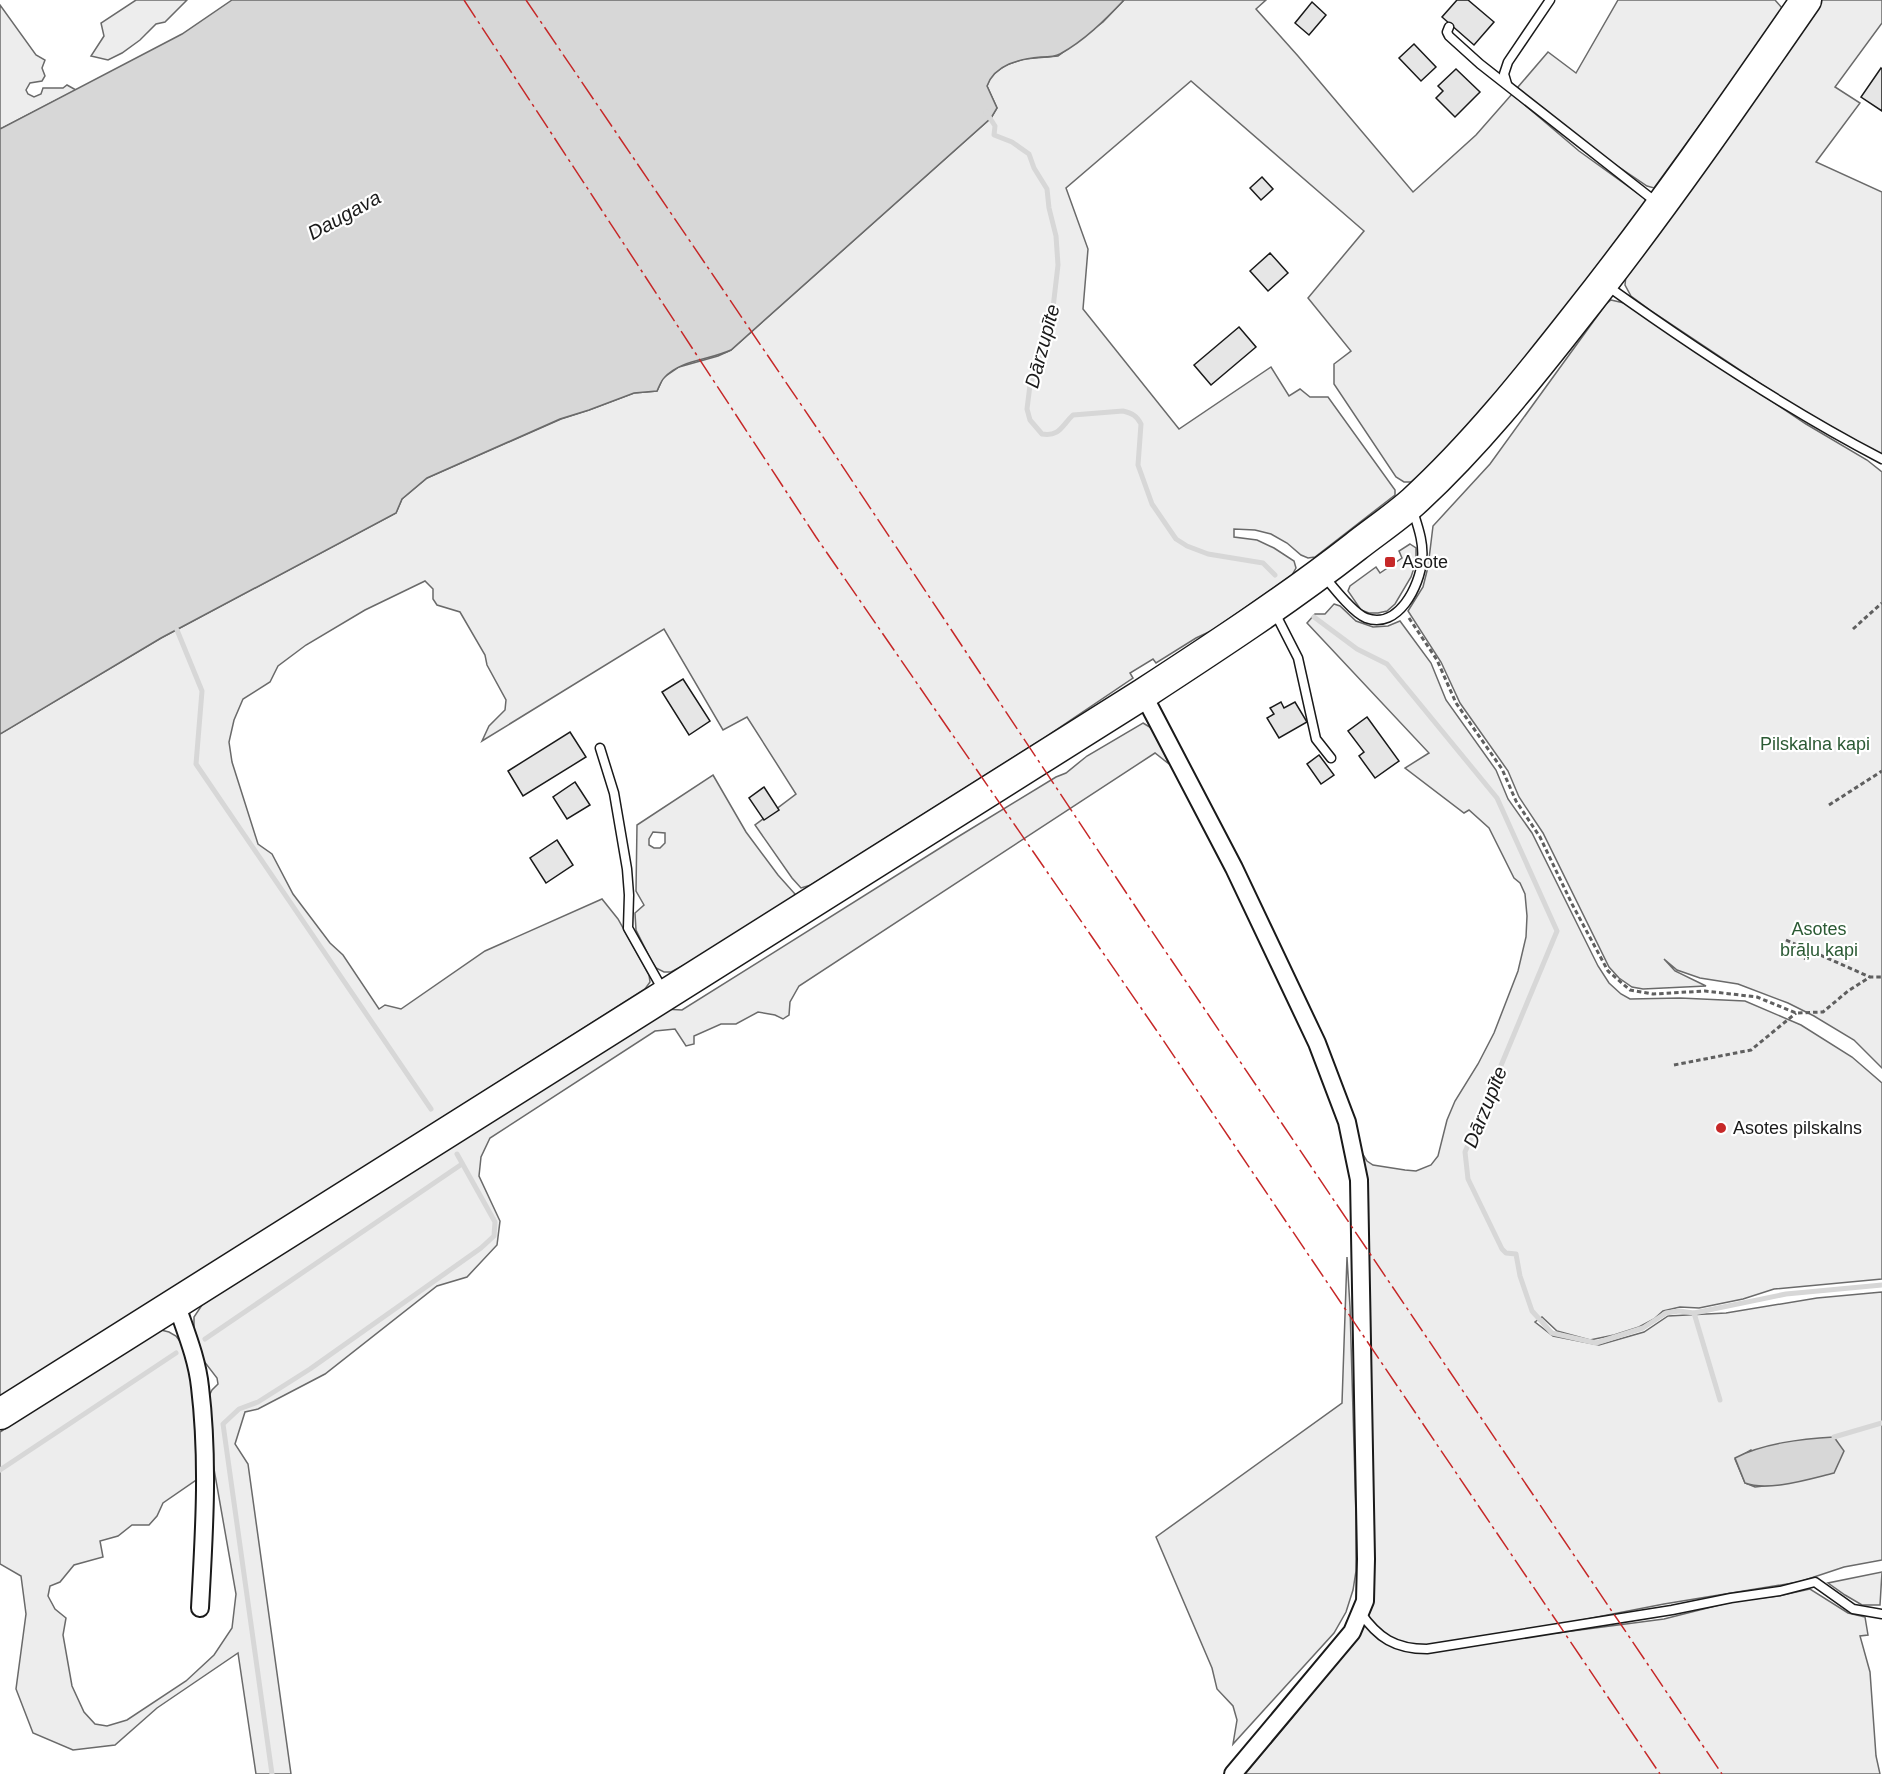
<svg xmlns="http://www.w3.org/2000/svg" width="1882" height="1774" font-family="Arial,sans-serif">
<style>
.built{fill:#ededed;stroke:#6a6a6a;stroke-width:1.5;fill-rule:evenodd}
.water{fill:#d7d7d7;stroke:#6a6a6a;stroke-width:1.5}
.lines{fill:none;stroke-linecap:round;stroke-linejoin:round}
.stream{stroke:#d7d7d7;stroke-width:5}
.building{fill:#e6e6e6;stroke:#1a1a1a;stroke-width:1.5}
.lane-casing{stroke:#1a1a1a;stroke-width:11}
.street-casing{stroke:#1a1a1a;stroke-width:20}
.highway-casing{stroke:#1a1a1a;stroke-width:33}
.path{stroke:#5f5f5f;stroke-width:3;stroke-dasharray:4.5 3;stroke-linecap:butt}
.lane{stroke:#fff;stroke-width:8}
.street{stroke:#fff;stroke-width:16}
.highway{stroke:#fff;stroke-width:30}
.power{stroke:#c62828;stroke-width:1.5;stroke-dasharray:21 4.5 3 4.5;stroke-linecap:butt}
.poi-dot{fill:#c62828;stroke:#fff;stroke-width:2}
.labels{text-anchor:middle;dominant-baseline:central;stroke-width:4.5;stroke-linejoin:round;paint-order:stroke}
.poi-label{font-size:18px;fill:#1a1a1a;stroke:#fff;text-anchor:start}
.park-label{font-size:18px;fill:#2b5a34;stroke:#fff}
.water-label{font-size:20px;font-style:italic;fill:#1a1a1a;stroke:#fff}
</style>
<rect width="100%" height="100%" fill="#fff"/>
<g class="built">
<polygon points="136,0 187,0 165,22 156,24 140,40 122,53 108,60 91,56 104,36 101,23"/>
<polygon points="1124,0 1266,0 1256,9 1298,56 1413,192 1476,135 1512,94 1579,151 1647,200 1604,260 1514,373 1428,468 1411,482 1404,482 1396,477 1334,384 1334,364 1351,351 1308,298 1364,231 1191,81 1066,188 1088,249 1083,309 1179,429 1271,367 1289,396 1300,389 1310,397 1328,397 1395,490 1395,495 1315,557 1308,558 1301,555 1287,543 1271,534 1255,530 1234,529 1234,537 1257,540 1274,548 1294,561 1296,568 1292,575 1211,631 1196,638 1156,663 1153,659 1130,673 1133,678 1041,740 811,885 801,888 792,878 755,825 796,794 747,717 723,730 664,629 482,741 489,726 505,710 506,700 487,665 485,655 460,612 437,605 433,599 433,589 425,581 365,610 306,645 278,666 270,682 243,699 234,720 229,742 232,762 258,844 272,854 293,894 330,943 343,955 379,1009 385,1005 401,1009 485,951 602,899 618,919 649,975 650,982 645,989 0,1398 0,734 161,638 396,513 402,499 427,478 561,419 589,410 634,393 657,391 663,378 679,367 718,356 731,350 991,118 997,108 987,86 991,76 1006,65 1024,59 1058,56 1103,22"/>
<polygon points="1618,0 1775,0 1782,8 1781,12 1753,52 1654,188 1647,186 1582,142 1542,107 1538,106 1520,92 1518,87 1548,52 1576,73"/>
<polygon points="1822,0 1882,0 1882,23 1835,87 1860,103 1816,162 1882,192 1882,455 1794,406 1650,310 1631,296 1625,285 1626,275 1737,123"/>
<polygon points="0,5 36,55 45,60 42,68 45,76 42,81 30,83 26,90 28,94 34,97 41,94 43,88 63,88 67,85 76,90 0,129"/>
<polygon points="1611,300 1624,303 1806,424 1867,460 1882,472 1882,1068 1854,1040 1814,1016 1788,1003 1738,984 1700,978 1677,970 1664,959 1675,971 1706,986 1643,989 1632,987 1619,978 1609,967 1543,833 1519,797 1508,771 1460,703 1441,662 1408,611 1423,587 1428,567 1433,526 1490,464 1606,304"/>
<polygon points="1410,544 1416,548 1416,562 1411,577 1395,604 1387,611 1378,613 1369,613 1361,610 1348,591 1350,586 1376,567 1380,573 1402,558 1399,551"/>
<path d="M 1334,604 L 1340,606 L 1356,621 L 1373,627 L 1388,626 L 1400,621 L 1431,663 L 1446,700 L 1496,770 L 1508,799 L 1532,833 L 1598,966 L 1609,983 L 1621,994 L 1630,999 L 1680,998 L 1745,1001 L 1801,1025 L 1852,1057 L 1882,1083 L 1882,1279 L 1774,1289 L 1743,1299 L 1699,1308 L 1680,1307 L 1663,1311 L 1654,1319 L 1639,1327 L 1614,1335 L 1590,1340 L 1557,1331 L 1542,1317 L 1535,1322 L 1553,1336 L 1599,1345 L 1644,1332 L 1668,1316 L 1726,1313 L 1817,1298 L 1882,1292 L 1882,1560 L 1844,1567 L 1799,1582 L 1664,1604 L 1551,1626 L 1557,1633 L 1664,1619 L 1735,1601 L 1778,1596 L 1810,1589 L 1848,1613 L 1865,1617 L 1868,1635 L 1860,1636 L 1870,1672 L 1876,1756 L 1880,1774 L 1245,1774 L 1292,1718 L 1359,1633 L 1369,1612 L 1359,1156 L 1362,1153 L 1367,1161 L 1373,1165 L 1405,1170 L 1416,1171 L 1431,1165 L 1438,1156 L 1447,1120 L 1455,1101 L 1478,1064 L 1494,1033 L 1518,971 L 1526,937 L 1527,916 L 1525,894 L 1520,883 L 1514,878 L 1489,828 L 1469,810 L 1464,813 L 1405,768 L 1429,753 L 1307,623 L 1315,614 L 1325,614 ZM 1751,1450 L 1783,1484 L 1755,1487 L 1745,1483 L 1735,1459 Z"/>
<polygon points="1143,723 1153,729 1169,764 1155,753 799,986 790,1002 789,1015 783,1019 775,1015 758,1012 736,1024 721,1024 694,1036 694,1044 686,1046 675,1029 655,1031 490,1138 481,1157 479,1176 500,1221 497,1245 467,1277 437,1286 325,1374 258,1409 245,1412 235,1444 248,1464 291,1774 256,1774 238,1653 157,1708 115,1745 73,1750 33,1733 16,1689 26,1614 21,1576 0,1564 0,1432 151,1334 161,1330 169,1332 176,1336 182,1344 194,1387 199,1478 163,1503 157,1516 149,1525 132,1525 118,1536 100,1541 103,1557 74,1565 60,1582 50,1586 48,1596 55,1609 66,1618 63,1635 72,1686 84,1712 95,1724 107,1726 127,1720 186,1681 214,1655 232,1628 236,1594 208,1435 209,1396 212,1390 218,1384 217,1378 200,1356 194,1336 194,1317 202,1305 235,1282 664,1009 682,1010 956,838 1056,777 1066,773 1087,756"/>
<path d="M 713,775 L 746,832 L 778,875 L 795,894 L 792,899 L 688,963 L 671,972 L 664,972 L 656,968 L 652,962 L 636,930 L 635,913 L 644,905 L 636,891 L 637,825 ZM 653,832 L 665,833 L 665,843 L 660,848 L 654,848 L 649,845 L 649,839 Z"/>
<polygon points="1347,1257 1350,1307 1356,1517 1356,1571 1353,1590 1346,1612 1334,1633 1233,1744 1237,1720 1233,1706 1217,1689 1212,1668 1156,1537 1342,1403"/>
<polygon points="1882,1572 1880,1605 1862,1605 1845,1595 1828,1583"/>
</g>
<g class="water">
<path d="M 232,0 L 1124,0 C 1105,20 1084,41 1060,54 C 1055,57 1047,57 1041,57 C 1020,59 995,64 987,86 L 997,108 L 991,118 L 731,350 C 710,360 679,360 664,378 C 661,381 659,387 657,391 L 634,393 L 589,410 L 560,419 L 427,478 L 402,499 L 396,513 L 161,638 L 0,734 L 0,129 L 182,34 Z"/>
<path d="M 1834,1437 L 1844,1451 L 1834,1473 C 1809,1479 1768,1492 1745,1483 L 1735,1458 C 1763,1443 1802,1439 1834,1437 Z"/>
</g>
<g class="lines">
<g class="stream">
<path d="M 986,112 L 995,126 L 994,135 L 1012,142 L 1029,154 L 1034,168 L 1047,189 L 1049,208 L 1056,236 L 1058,265 L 1051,325 L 1030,385 L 1027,409 L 1030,420 L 1042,434 C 1060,437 1062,425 1073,415 L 1123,411 C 1132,413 1137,416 1141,424 L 1138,465 L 1152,504 L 1176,539 L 1187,546 L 1208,554 L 1263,563 L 1275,575"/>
<polyline points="1314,617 1357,649 1387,664 1497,798 1557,931 1465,1152 1468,1179 1502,1249 1506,1253 1516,1254 1520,1276 1532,1311 1552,1333 1596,1343 1643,1328 1666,1313 1679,1311 1694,1313 1786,1294 1882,1285"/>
<polyline points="177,630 202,691 196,764 431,1109"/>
<polyline points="1694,1313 1720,1400"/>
<polyline points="205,1339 462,1164"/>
<polyline points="1834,1437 1882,1423"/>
<polyline points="0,1470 176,1353"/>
<polyline points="272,1774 223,1424 239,1409 258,1402 310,1369 481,1248 494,1236 495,1222 457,1154"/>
</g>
</g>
<g class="building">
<polygon points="1457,0 1468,0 1494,22 1474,45 1442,17"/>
<polygon points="1312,2 1326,15 1309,35 1295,23"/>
<polygon points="1414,44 1436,67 1421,81 1399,58"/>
<polygon points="1881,68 1882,69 1882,111 1861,97"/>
<polygon points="1456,69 1480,92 1455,117 1436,98 1443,91 1438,86"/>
<polygon points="1262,177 1273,189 1261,200 1250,188"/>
<polygon points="1270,253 1288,273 1268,291 1250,271"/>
<polygon points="1239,327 1256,347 1211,385 1194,365"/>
<polygon points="683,679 710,721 689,735 662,692"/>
<polygon points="1281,702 1284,708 1295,702 1307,722 1279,738 1267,718 1274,714 1270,708"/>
<polygon points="1367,717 1399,761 1375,778 1359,756 1364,752 1348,731"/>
<polygon points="570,732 586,757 523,796 508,771"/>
<polygon points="1319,755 1334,775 1321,784 1307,764"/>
<polygon points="575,782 590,805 567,819 553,797"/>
<polygon points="764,787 779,810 764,820 749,798"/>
<polygon points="557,840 573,865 546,883 530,858"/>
</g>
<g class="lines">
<defs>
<g id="lane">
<polyline points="1449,27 1447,32 1449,36 1480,64 1656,202"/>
<polyline points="1507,84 1504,74 1508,62 1550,0"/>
<path d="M 1606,285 C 1694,348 1786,409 1882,459"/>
<path d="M 1324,576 C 1333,587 1353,613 1366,618 C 1398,630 1420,586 1422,560 C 1424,543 1418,527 1413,511"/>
<polyline points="1274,611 1298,658 1316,739 1331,758"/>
<polyline points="600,748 614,793 627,869 629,895 628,928 664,992"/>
<path d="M 1360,1612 C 1378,1638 1395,1649 1427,1649 L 1672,1610 L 1731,1598 L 1780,1591 L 1815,1582 L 1853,1609 L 1882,1614"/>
</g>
<g id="street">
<polyline points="1143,694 1234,868 1317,1043 1347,1122 1359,1180 1366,1559 1365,1601 1352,1632 1233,1774"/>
<path d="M 176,1303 C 185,1330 197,1358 200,1387 C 209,1461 204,1535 200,1608"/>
</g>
<path id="highway" d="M 0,1414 L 1143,694 C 1215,647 1287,600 1355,547 C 1374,532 1395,518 1413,502 C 1474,446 1526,381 1577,316 C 1658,214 1732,107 1806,0"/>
</defs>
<use href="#lane" class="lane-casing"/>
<use href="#street" class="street-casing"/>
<use href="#highway" class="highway-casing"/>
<g class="path">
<polyline points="1409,618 1437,660 1456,703 1502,769 1516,801 1540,837 1572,904 1608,971 1630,990 1653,994 1705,991 1757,997 1796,1013 1823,1012 1848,991 1870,977 1882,977"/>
<polyline points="1853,629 1882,603"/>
<polyline points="1829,805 1882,771"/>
<polyline points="1786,940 1870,977"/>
<polyline points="1805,960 1809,951"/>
<polyline points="1674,1065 1751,1050 1796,1013"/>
</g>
<use href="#lane" class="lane"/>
<use href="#street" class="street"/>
<use href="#highway" class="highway"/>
<g class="power">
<polyline points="464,0 816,537 1159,1034 1660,1774"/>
<polyline points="526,0 819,431 1147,924 1722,1774"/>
</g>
</g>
<g class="poi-dot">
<rect x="1384" y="556" width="12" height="12" rx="3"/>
<circle cx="1721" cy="1128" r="6"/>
</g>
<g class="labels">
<g class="poi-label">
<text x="1402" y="562">Asote</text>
<text x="1733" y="1128">Asotes pilskalns</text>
</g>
<g class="park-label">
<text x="1815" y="744">Pilskalna kapi</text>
<text x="1819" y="929">Asotes<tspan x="1819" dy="21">brāļu kapi</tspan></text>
</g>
<g class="water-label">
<text transform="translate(344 215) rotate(-29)">Daugava</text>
<text transform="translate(1042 346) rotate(-75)">Dārzupīte</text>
<text transform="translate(1485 1107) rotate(-68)">Dārzupīte</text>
</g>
</g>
</svg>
